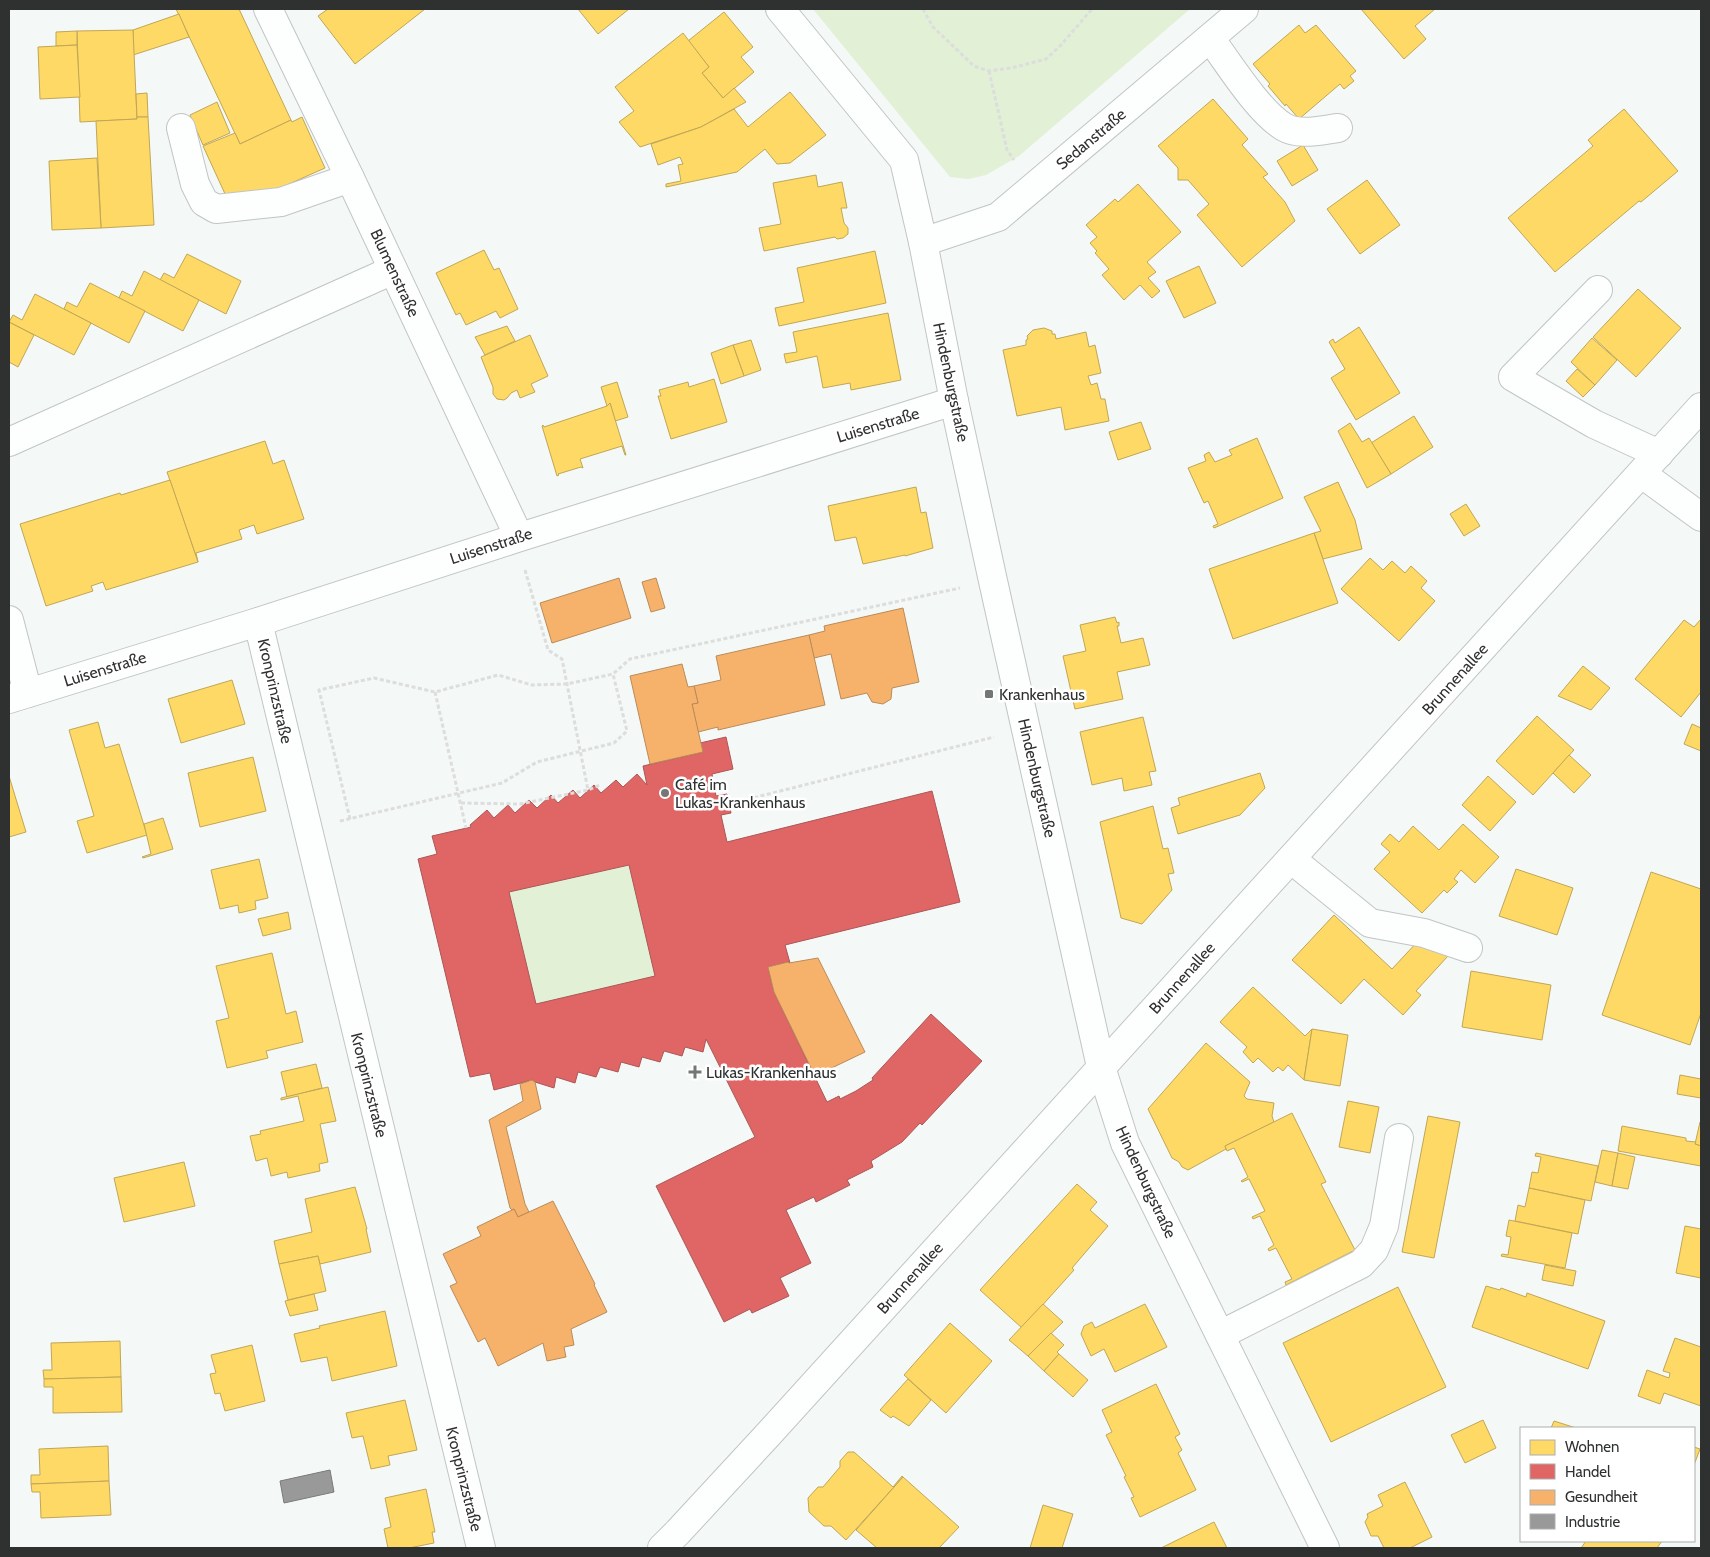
<svg xmlns="http://www.w3.org/2000/svg" width="1710" height="1557" font-family="Cabin,sans-serif">
<style>
.green{fill:#e2f0d6}
.homes{fill:#ffd966;stroke:#c0a756}
.shops{fill:#e06666;stroke:#ab5656;fill-rule:evenodd}
.health{fill:#f6b26b;stroke:#ba8b59}
.industry{fill:#999;stroke:#797a7a}
.lines{fill:none;stroke-linecap:round;stroke-linejoin:round}
.minor-casing{stroke:#c1c5c3;stroke-width:30}
.path{stroke:#dcdddc;stroke-width:3;stroke-dasharray:4 2.5;stroke-linecap:butt}
.minor{stroke:#fdfefe;stroke-width:28}
.poi-dot{fill:#737775;stroke:#fff;stroke-width:2}
.labels{text-anchor:middle;dominant-baseline:central;stroke-width:5;stroke-linejoin:round;paint-order:stroke}
.street-label{font-size:16px;fill:#2e3130;stroke:#fff}
.poi-label{font-size:16px;fill:#2e3130;stroke:#fff;text-anchor:start}
</style>
<rect width="100%" height="100%" fill="#f4f8f6"/>
<g class="green">
<polygon points="813,9 1190,9 1019,156 986,175 968,179 950,177"/>
<polygon points="629,865 655,976 536,1004 509,892"/>
</g>
<g class="homes">
<polygon points="176,9 239,9 291,120 240,144"/>
<polygon points="328,9 425,9 355,64 318,16"/>
<polygon points="578,9 629,9 598,34"/>
<polygon points="1361,9 1435,9 1415,26 1426,39 1404,59"/>
<polygon points="724,12 753,47 741,57 754,72 723,98 702,73 709,67 688,41"/>
<polygon points="179,14 189,37 133,55 133,30"/>
<polygon points="1299,25 1305,33 1316,25 1356,71 1350,76 1354,81 1344,89 1340,84 1299,119 1286,104 1285,106 1268,86 1270,84 1253,64"/>
<polygon points="133,30 137,119 80,122 77,31"/>
<polygon points="77,31 77,45 56,46 56,32"/>
<polygon points="683,33 709,67 702,73 723,98 734,88 746,102 701,127 640,147 619,122 634,111 615,87"/>
<polygon points="77,45 80,97 40,99 38,47"/>
<polygon points="790,92 826,135 790,163 777,164 765,149 737,172 666,187 666,184 681,181 678,165 683,164 680,157 658,165 651,144 701,127 734,109 748,127"/>
<polygon points="147,93 148,117 137,117 136,94"/>
<polygon points="1213,99 1248,139 1242,145 1268,174 1263,177 1285,202 1295,221 1242,267 1197,215 1209,204 1188,180 1178,180 1178,168 1158,146"/>
<polygon points="217,102 230,133 203,145 190,115"/>
<polygon points="1624,109 1678,171 1641,202 1639,201 1555,272 1508,218 1593,146 1588,140"/>
<polygon points="137,117 148,117 154,225 101,228 96,121 137,119"/>
<polygon points="302,117 325,168 271,192 226,196 203,146 235,133 240,144 291,120 292,122"/>
<polygon points="1303,145 1318,170 1292,186 1277,161"/>
<polygon points="97,158 101,228 52,230 49,161"/>
<polygon points="816,175 818,187 842,182 847,208 841,208 844,223 848,228 848,234 843,238 837,239 835,237 764,251 759,228 781,224 773,183"/>
<polygon points="1367,180 1400,225 1360,254 1327,209"/>
<polygon points="1138,184 1181,232 1147,262 1156,272 1148,278 1160,291 1152,298 1140,285 1124,300 1102,275 1109,269 1095,253 1097,251 1090,243 1097,237 1086,225 1115,199 1118,202"/>
<polygon points="484,250 494,270 499,268 518,309 500,318 496,311 466,325 460,313 456,315 436,273"/>
<polygon points="875,251 886,303 779,326 775,308 804,302 797,268"/>
<polygon points="187,254 241,281 226,314 160,280 164,273 174,278"/>
<polygon points="1199,266 1216,303 1184,318 1166,281"/>
<polygon points="144,271 199,300 183,331 119,298 122,291 132,296"/>
<polygon points="90,283 145,311 129,343 64,309 67,302 77,307"/>
<polygon points="1638,289 1681,328 1636,377 1593,337"/>
<polygon points="35,294 91,323 74,355 9,322 13,315 22,320"/>
<polygon points="888,313 901,380 851,390 850,383 823,388 817,356 786,363 784,354 797,352 793,332"/>
<polygon points="9,322 34,335 18,367 9,362"/>
<polygon points="507,326 515,341 485,355 475,337"/>
<polygon points="1359,327 1400,393 1356,420 1331,378 1345,369 1329,342 1333,339 1335,343"/>
<polygon points="1044,328 1052,331 1052,334 1055,334 1056,339 1086,332 1089,347 1095,345 1101,373 1088,376 1091,385 1097,383 1101,399 1105,399 1109,421 1065,430 1061,407 1017,416 1003,350 1026,345 1026,340 1028,339 1027,336 1033,330"/>
<polygon points="530,335 548,376 531,384 535,392 520,398 517,390 511,393 507,398 504,400 497,399 493,394 493,387 481,357"/>
<polygon points="1592,338 1617,360 1595,385 1571,362"/>
<polygon points="751,340 761,370 744,376 733,345"/>
<polygon points="733,345 744,376 721,384 711,353"/>
<polygon points="1577,369 1595,385 1583,397 1566,381"/>
<polygon points="714,379 727,422 671,439 658,396 661,396 659,390 688,382 689,387"/>
<polygon points="617,382 628,417 615,421 610,403 607,406 601,387"/>
<polygon points="610,403 626,455 625,455 622,446 580,459 583,468 581,467 558,474 559,475 557,476 542,426 543,425 544,427 607,406"/>
<polygon points="1414,416 1433,447 1391,474 1371,443"/>
<polygon points="1141,422 1151,449 1118,460 1109,432"/>
<polygon points="1350,423 1362,442 1369,438 1391,474 1367,488 1338,431"/>
<polygon points="1257,438 1283,498 1214,528 1213,526 1218,524 1208,501 1204,503 1188,468 1206,461 1204,455 1209,452 1215,462 1232,455 1229,450"/>
<polygon points="265,441 273,464 284,460 304,519 257,534 254,525 239,530 242,539 196,553 198,562 167,472"/>
<polygon points="170,480 198,562 106,590 103,582 91,586 93,591 46,606 20,524 120,493 121,495"/>
<polygon points="1338,482 1355,520 1362,549 1323,559 1314,533 1321,531 1304,497"/>
<polygon points="916,487 921,513 926,512 933,548 905,556 905,555 863,564 856,537 835,541 828,506"/>
<polygon points="1466,504 1480,526 1464,536 1450,514"/>
<polygon points="1314,533 1338,603 1233,639 1209,569"/>
<polygon points="1370,558 1383,570 1392,561 1405,573 1411,566 1427,581 1421,588 1435,601 1399,641 1341,589"/>
<polygon points="1115,617 1117,623 1119,622 1119,626 1117,626 1121,643 1143,638 1150,665 1117,672 1123,699 1075,709 1063,656 1086,651 1080,625"/>
<polygon points="1701,619 1701,692 1681,717 1635,679 1684,620 1694,627"/>
<polygon points="1583,666 1610,688 1591,710 1558,696"/>
<polygon points="232,680 245,724 181,743 168,699"/>
<polygon points="1537,716 1574,750 1533,795 1496,761"/>
<polygon points="1143,717 1156,771 1149,772 1152,785 1124,791 1122,778 1092,785 1080,732"/>
<polygon points="98,722 105,748 119,744 147,835 87,853 77,821 94,816 69,730"/>
<polygon points="1692,724 1701,728 1701,751 1684,744"/>
<polygon points="1569,755 1591,775 1574,793 1553,773"/>
<polygon points="253,757 266,811 200,827 188,773"/>
<polygon points="1260,773 1265,788 1240,815 1178,834 1171,808 1180,805 1178,798"/>
<polygon points="9,776 26,832 9,837"/>
<polygon points="1488,776 1516,802 1490,831 1462,805"/>
<polygon points="1153,806 1163,849 1168,848 1174,873 1168,874 1172,890 1142,924 1121,918 1100,822"/>
<polygon points="163,818 173,849 143,858 142,857 151,854 144,824"/>
<polygon points="1463,824 1499,857 1475,883 1461,870 1454,879 1458,882 1447,893 1444,890 1422,913 1374,869 1390,852 1381,844 1390,834 1399,842 1413,826 1439,850"/>
<polygon points="259,859 268,898 255,901 256,909 239,913 238,905 220,909 211,870"/>
<polygon points="1516,869 1573,888 1557,935 1499,916"/>
<polygon points="1651,872 1701,889 1701,1013 1690,1045 1602,1015"/>
<polygon points="288,912 291,929 263,936 258,919"/>
<polygon points="1334,915 1392,969 1419,940 1448,956 1416,991 1421,995 1403,1015 1364,979 1341,1004 1292,960"/>
<polygon points="272,953 286,1014 296,1011 303,1042 266,1051 268,1058 227,1068 216,1021 229,1018 216,966"/>
<polygon points="1471,971 1551,985 1542,1040 1462,1027"/>
<polygon points="1253,987 1305,1036 1312,1029 1304,1080 1288,1065 1283,1071 1278,1067 1273,1072 1258,1058 1253,1063 1243,1052 1247,1047 1220,1022"/>
<polygon points="1312,1029 1348,1035 1340,1086 1304,1080"/>
<polygon points="1206,1043 1250,1082 1244,1096 1247,1099 1274,1103 1272,1116 1274,1122 1225,1146 1226,1149 1188,1170 1182,1167 1179,1162 1172,1158 1148,1109"/>
<polygon points="316,1064 322,1088 287,1097 281,1072"/>
<polygon points="1680,1075 1701,1079 1701,1098 1677,1094"/>
<polygon points="328,1087 336,1121 320,1124 328,1162 319,1164 320,1171 288,1178 287,1172 271,1176 267,1158 256,1161 250,1136 261,1134 260,1131 304,1121 298,1096 281,1100 281,1098"/>
<polygon points="1348,1101 1379,1107 1370,1153 1339,1147"/>
<polygon points="1292,1113 1326,1182 1321,1184 1355,1250 1286,1285 1285,1282 1292,1279 1276,1248 1269,1251 1268,1249 1274,1245 1260,1216 1253,1219 1252,1217 1265,1211 1249,1179 1242,1182 1241,1181 1248,1177 1234,1148 1227,1151 1225,1146"/>
<polygon points="1428,1116 1460,1122 1434,1258 1402,1252"/>
<polygon points="1700,1122 1701,1122 1701,1146 1695,1144"/>
<polygon points="1622,1126 1686,1138 1686,1141 1696,1142 1695,1144 1701,1146 1701,1166 1618,1151"/>
<polygon points="1602,1150 1618,1153 1612,1186 1595,1182"/>
<polygon points="1536,1153 1598,1166 1591,1201 1529,1188 1532,1172 1538,1173 1541,1157 1535,1156"/>
<polygon points="1618,1153 1635,1157 1628,1189 1612,1186"/>
<polygon points="184,1162 195,1206 124,1222 114,1178"/>
<polygon points="1077,1184 1097,1202 1090,1210 1108,1226 1072,1268 1074,1270 1022,1328 980,1290"/>
<polygon points="355,1187 367,1229 366,1229 371,1252 320,1264 318,1256 279,1264 274,1241 312,1232 305,1199"/>
<polygon points="1529,1188 1585,1200 1578,1234 1515,1221 1518,1205 1525,1207"/>
<polygon points="1509,1220 1572,1233 1565,1268 1501,1256 1502,1254 1508,1255 1511,1237 1506,1236"/>
<polygon points="1685,1226 1701,1229 1701,1278 1676,1273"/>
<polygon points="318,1256 326,1291 288,1300 279,1264"/>
<polygon points="1545,1265 1576,1271 1573,1286 1542,1280"/>
<polygon points="1486,1286 1500,1290 1501,1288 1526,1297 1527,1293 1605,1321 1588,1369 1472,1327"/>
<polygon points="1398,1287 1446,1387 1331,1442 1283,1343"/>
<polygon points="314,1294 318,1310 290,1316 285,1301"/>
<polygon points="1043,1304 1063,1322 1028,1356 1009,1340"/>
<polygon points="1145,1304 1167,1347 1115,1372 1104,1349 1091,1356 1081,1334 1084,1326 1092,1322 1095,1328"/>
<polygon points="385,1311 397,1366 332,1381 327,1357 301,1362 294,1334 320,1328 319,1326"/>
<polygon points="950,1323 992,1361 946,1413 904,1375"/>
<polygon points="1051,1333 1064,1345 1057,1352 1059,1354 1044,1371 1028,1356"/>
<polygon points="1675,1338 1701,1347 1701,1406 1664,1393 1660,1404 1638,1396 1647,1370 1669,1378 1670,1373 1663,1371"/>
<polygon points="120,1341 121,1377 44,1379 43,1370 52,1370 51,1343"/>
<polygon points="252,1345 265,1401 225,1411 220,1393 215,1394 210,1374 216,1373 211,1355"/>
<polygon points="1059,1354 1088,1380 1073,1397 1044,1371"/>
<polygon points="121,1377 122,1412 53,1413 53,1387 44,1387 44,1379"/>
<polygon points="908,1379 931,1400 909,1426 893,1416 891,1418 880,1410"/>
<polygon points="1156,1384 1180,1434 1175,1437 1182,1450 1178,1453 1196,1490 1140,1517 1131,1498 1134,1497 1124,1477 1126,1476 1106,1435 1112,1432 1102,1410"/>
<polygon points="405,1400 417,1450 388,1456 390,1465 371,1469 363,1436 352,1438 346,1413"/>
<polygon points="1483,1420 1496,1448 1465,1463 1451,1435"/>
<polygon points="1554,1421 1576,1428 1551,1428"/>
<polygon points="108,1446 109,1481 31,1484 31,1475 40,1475 39,1449"/>
<polygon points="1694,1447 1700,1449 1694,1465"/>
<polygon points="848,1452 854,1452 893,1487 902,1476 903,1477 846,1540 831,1526 824,1526 809,1512 808,1498 818,1487 823,1487 840,1467 840,1461"/>
<polygon points="903,1477 959,1527 939,1548 877,1548 856,1530"/>
<polygon points="109,1481 111,1515 41,1518 40,1492 32,1492 31,1484"/>
<polygon points="1405,1482 1432,1537 1410,1548 1384,1548 1378,1536 1371,1536 1365,1522 1368,1517 1367,1514 1383,1506 1378,1495"/>
<polygon points="426,1489 435,1532 432,1532 434,1543 409,1548 388,1548 384,1529 391,1527 385,1498"/>
<polygon points="1043,1505 1073,1514 1062,1548 1030,1548"/>
<polygon points="1214,1522 1227,1548 1161,1548"/>
<polygon points="1586,1541 1662,1541 1657,1548 1581,1548"/>
</g>
<path class="shops" d="M 726,737 L 733,769 L 712,774 L 716,796 L 727,794 L 731,813 L 721,815 L 727,842 L 932,791 L 960,902 L 785,945 L 790,963 L 788,962 L 768,967 L 774,992 L 827,1102 L 839,1096 L 840,1099 L 856,1091 L 873,1080 L 872,1078 L 931,1014 L 982,1061 L 922,1125 L 920,1123 L 902,1142 L 871,1161 L 873,1167 L 847,1180 L 850,1185 L 816,1202 L 814,1197 L 786,1210 L 811,1263 L 780,1278 L 789,1296 L 752,1313 L 750,1309 L 724,1322 L 656,1186 L 755,1137 L 706,1039 L 703,1052 L 685,1047 L 682,1056 L 664,1051 L 660,1062 L 642,1057 L 639,1067 L 621,1062 L 618,1072 L 600,1067 L 596,1077 L 578,1072 L 575,1083 L 556,1077 L 554,1088 L 535,1082 L 532,1080 L 494,1090 L 490,1073 L 470,1077 L 418,859 L 437,854 L 432,836 L 471,827 L 470,825 L 487,810 L 494,818 L 508,805 L 515,813 L 529,800 L 537,808 L 551,795 L 558,803 L 573,790 L 580,798 L 594,785 L 601,793 L 616,780 L 623,787 L 637,774 L 647,785 L 643,766 L 703,752 L 700,743 ZM 629,865 L 655,976 L 536,1004 L 509,892 Z"/>
<g class="health">
<polygon points="619,578 631,618 552,643 540,603"/>
<polygon points="656,578 665,608 651,612 642,582"/>
<polygon points="903,608 919,682 892,688 891,699 883,704 872,702 867,693 841,699 831,654 814,658 809,635 825,631 824,626"/>
<polygon points="809,635 825,705 718,730 718,727 698,732 692,704 698,703 694,686 721,680 716,656"/>
<polygon points="682,664 688,687 694,686 698,703 692,704 703,752 650,764 630,676"/>
<polygon points="818,958 865,1052 815,1076 774,992 768,967 788,962 789,963"/>
<polygon points="532,1080 535,1082 541,1109 506,1127 525,1204 529,1212 518,1217 514,1209 512,1210 510,1208 489,1120 523,1101 520,1084"/>
<polygon points="553,1201 595,1284 594,1285 607,1312 571,1329 574,1345 564,1347 566,1357 547,1361 543,1343 498,1366 485,1338 478,1342 450,1286 457,1283 443,1254 481,1236 477,1227 512,1210 514,1209 518,1217"/>
</g>
<polygon class="industry" points="330,1470 334,1492 284,1503 280,1481"/>
<g class="lines">
<defs>
<g id="minor">
<polyline points="268,9 350,178 519,537"/>
<polyline points="780,9 904,160 923,242 954,401 993,581 1101,1067 1125,1143 1325,1548"/>
<path d="M 1210,38 C 1229,64 1258,111 1284,127 C 1299,136 1322,130 1338,128"/>
<polyline points="181,128 195,184 204,202 216,209 281,202 350,178"/>
<polyline points="923,242 998,217 1244,9"/>
<polyline points="1598,290 1513,377 1594,424 1659,454"/>
<polyline points="9,442 393,270"/>
<polyline points="1642,474 1701,517"/>
<polyline points="9,620 28,693"/>
<polyline points="258,622 481,1548"/>
<polyline points="9,699 258,622 517,538 954,401"/>
<polyline points="1291,859 1370,923 1424,933 1468,948"/>
<polyline points="1220,1335 1361,1264 1374,1250 1384,1226 1399,1138"/>
<polyline points="662,1548 678,1532 765,1438 1701,407"/>
</g>
</defs>
<use href="#minor" class="minor-casing"/>
<g class="path">
<polyline points="923,9 933,27 974,66 989,71 1011,68 1046,59 1061,45 1092,9"/>
<polyline points="989,71 1007,150 1014,160"/>
<polyline points="525,570 548,650 562,659 588,790"/>
<polyline points="435,692 466,828"/>
<polyline points="461,803 520,804 588,790 600,785"/>
<polyline points="729,804 994,737"/>
<polyline points="350,819 319,690 374,678 435,692 498,675 532,685 567,684 613,674 630,659 960,588"/>
<polyline points="340,821 502,783 537,762 614,743 627,731 613,674"/>
</g>
<use href="#minor" class="minor"/>
</g>
<g class="poi-dot">
<rect x="984" y="689" width="10" height="10" rx="2.5"/>
<circle cx="665" cy="793" r="5"/>
<path d="M692.5 1064.5h5v5h5v5h-5v5h-5v-5h-5v-5h5z"/>
</g>
<g class="labels">
<g class="street-label">
<text transform="translate(1091 139) rotate(-40)">Sedanstraße</text>
<text transform="translate(395 273) rotate(65)">Blumenstraße</text>
<text transform="translate(951 382) rotate(78)">Hindenburgstraße</text>
<text transform="translate(878 425) rotate(-17)">Luisenstraße</text>
<text transform="translate(491 546) rotate(-18)">Luisenstraße</text>
<text transform="translate(105 669) rotate(-17)">Luisenstraße</text>
<text transform="translate(1455 679) rotate(-48)">Brunnenallee</text>
<text transform="translate(275 691) rotate(77)">Kronprinzstraße</text>
<text transform="translate(1037 778) rotate(77)">Hindenburgstraße</text>
<text transform="translate(1182 978) rotate(-48)">Brunnenallee</text>
<text transform="translate(369 1085) rotate(76)">Kronprinzstraße</text>
<text transform="translate(1146 1182) rotate(65)">Hindenburgstraße</text>
<text transform="translate(910 1278) rotate(-48)">Brunnenallee</text>
<text transform="translate(464 1479) rotate(76)">Kronprinzstraße</text>
</g>
<g class="poi-label">
<text x="999" y="694">Krankenhaus</text>
<text x="675" y="784">Café im<tspan x="675" dy="18">Lukas-Krankenhaus</tspan></text>
<text x="706" y="1072">Lukas-Krankenhaus</text>
</g>
</g>
<rect width="1710" height="1557" fill="none" stroke="#2e3130" stroke-width="20"/>
<rect x="1520" y="1427" width="175" height="115" fill="#ffffff" stroke="#abadac"/>
<rect x="1530" y="1440" width="25" height="15" fill="#ffd966" stroke="#abadac"/>
<text x="1565" y="1452" font-size="15" fill="#2e3130">Wohnen</text>
<rect x="1530" y="1464" width="25" height="15" fill="#e06666" stroke="#abadac"/>
<text x="1565" y="1477" font-size="15" fill="#2e3130">Handel</text>
<rect x="1530" y="1490" width="25" height="15" fill="#f6b26b" stroke="#abadac"/>
<text x="1565" y="1502" font-size="15" fill="#2e3130">Gesundheit</text>
<rect x="1530" y="1514" width="25" height="15" fill="#999999" stroke="#abadac"/>
<text x="1565" y="1527" font-size="15" fill="#2e3130">Industrie</text>
</svg>
